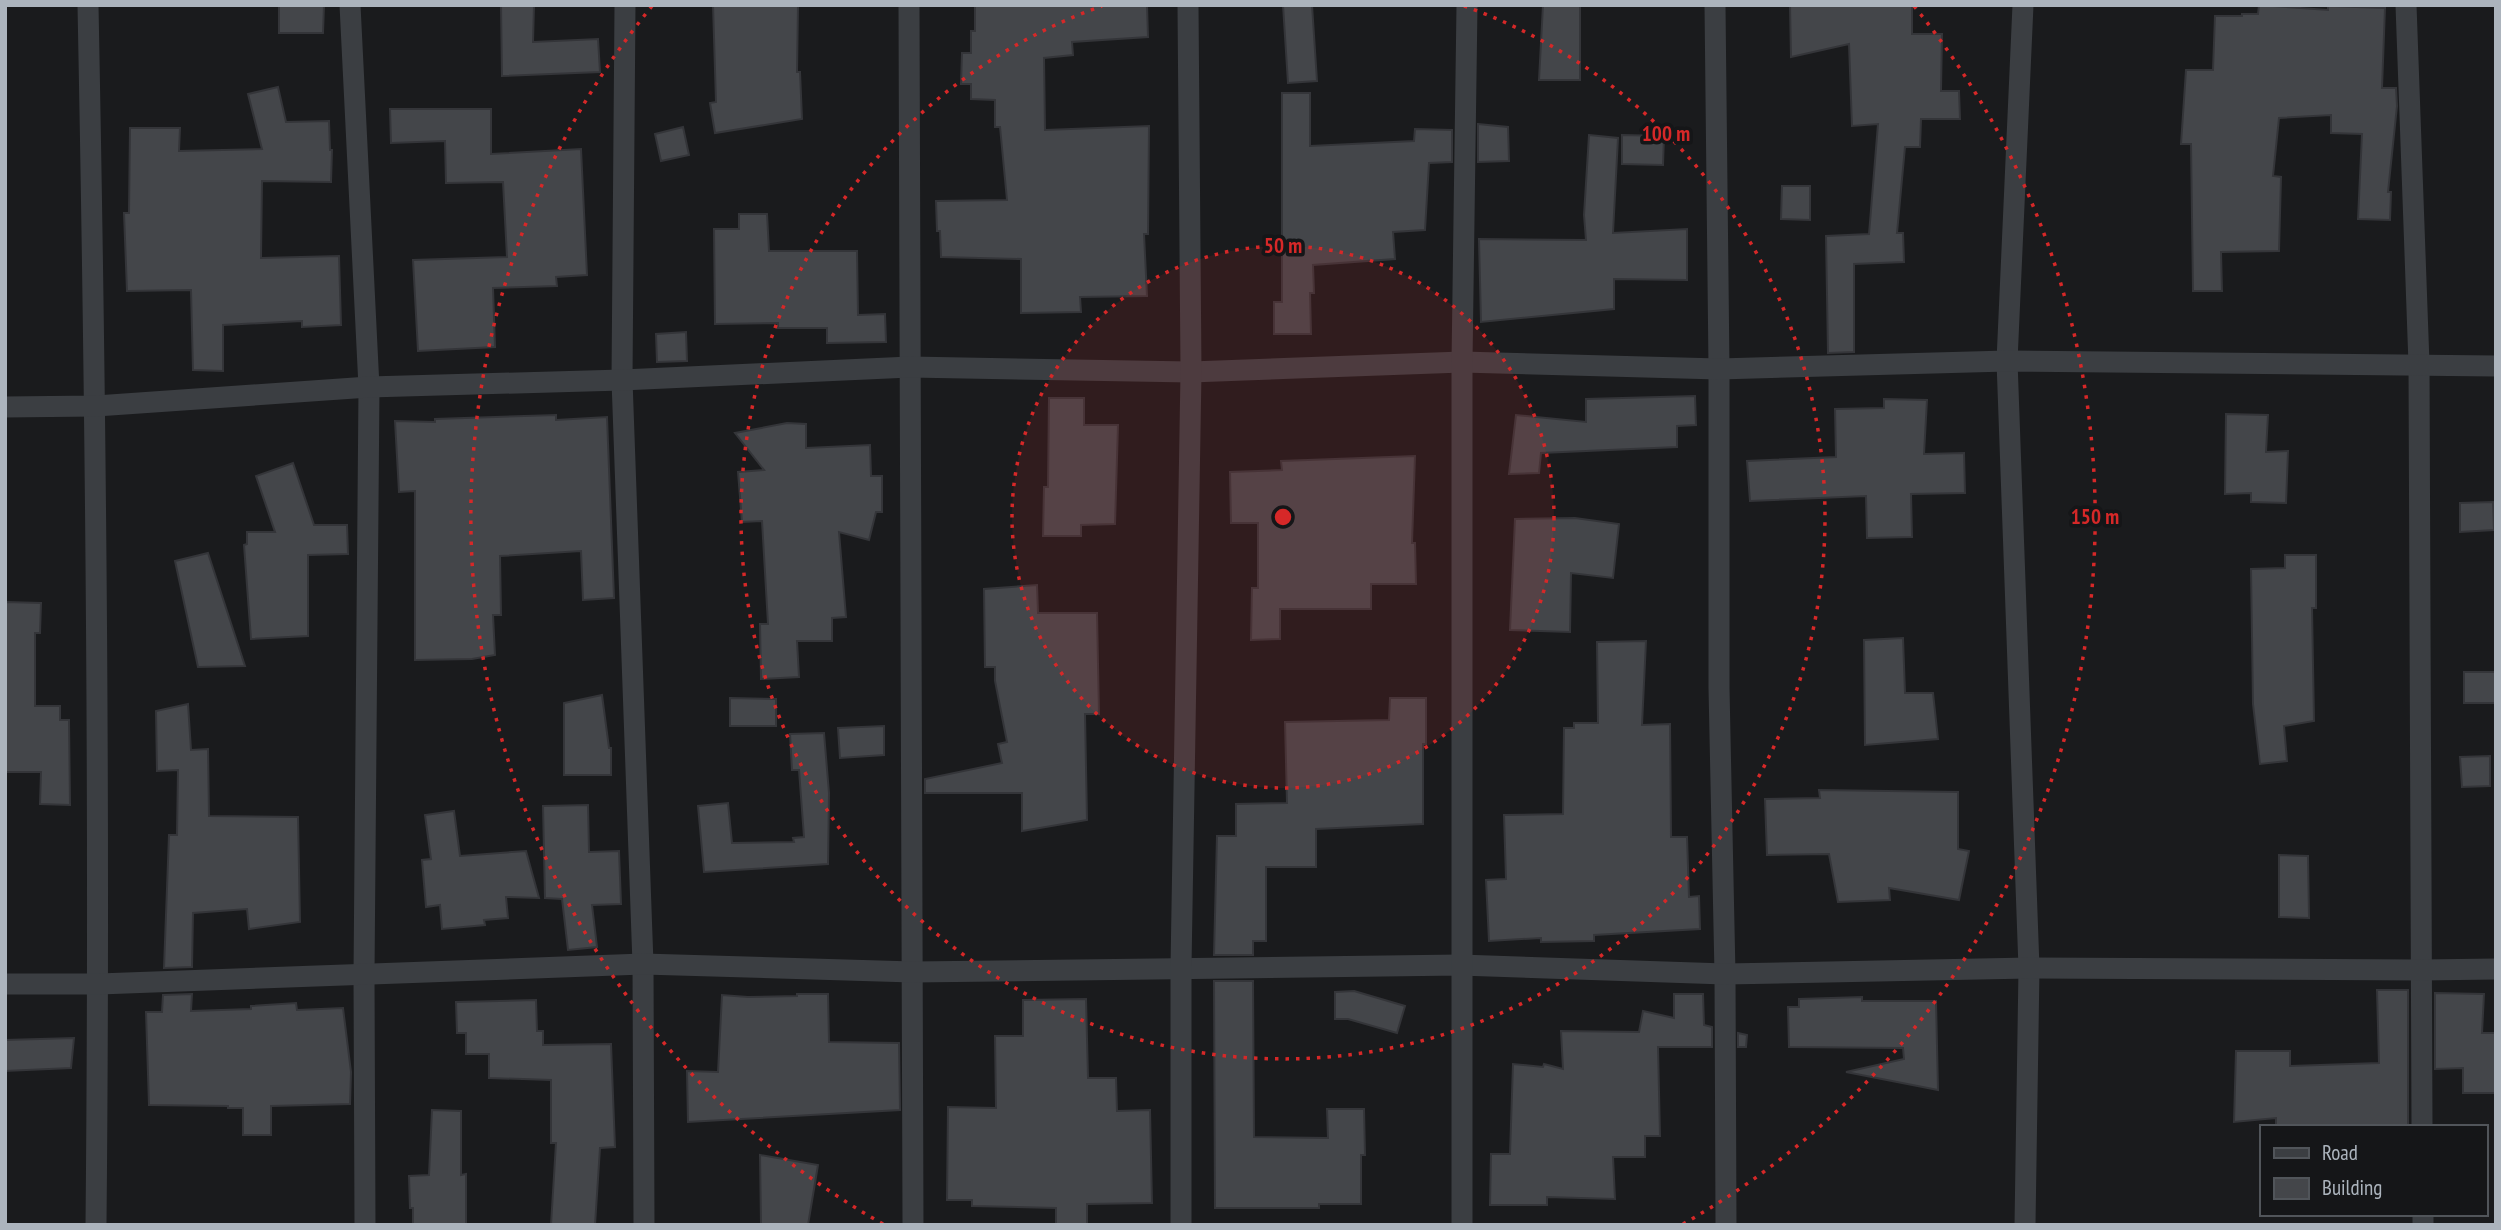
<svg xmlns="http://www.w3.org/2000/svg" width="2501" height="1230" font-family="'PT Sans Narrow',sans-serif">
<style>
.building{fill:#44464a;stroke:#343539;stroke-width:2}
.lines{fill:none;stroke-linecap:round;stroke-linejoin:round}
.minor{stroke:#3b3e42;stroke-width:21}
.ring{fill:none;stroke:#d62828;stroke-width:3.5;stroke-dasharray:3.5 7}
.centre{fill:#d62828;stroke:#151618;stroke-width:3.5}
.ring-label{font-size:21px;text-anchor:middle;font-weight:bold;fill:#d62828;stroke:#151618;stroke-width:7;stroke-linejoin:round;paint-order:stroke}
</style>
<rect width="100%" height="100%" fill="#1a1b1d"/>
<g class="building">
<polygon points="279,5 324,5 323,33 279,33"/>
<polygon points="501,5 534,5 533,42 598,39 600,72 502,76"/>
<polygon points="713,5 798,5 797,72 800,72 802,119 715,133 710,103 716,102"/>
<polygon points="975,5 1147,5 1148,37 1072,42 1073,55 1044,58 1045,130 1149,126 1148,234 1144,234 1147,296 1080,297 1081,312 1021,313 1021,259 941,257 940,231 937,231 936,201 1007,200 1000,127 995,127 995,100 971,99 971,84 961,84 962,53 971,53 971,31 975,31"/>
<polygon points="1283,5 1312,5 1317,81 1288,83"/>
<polygon points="1543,5 1580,5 1580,80 1539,80"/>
<polygon points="1790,5 1912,5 1912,34 1942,34 1941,91 1959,91 1960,119 1921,119 1920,147 1905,147 1897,233 1903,233 1904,262 1854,264 1854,352 1828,353 1826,236 1869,234 1878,124 1852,126 1849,44 1791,57"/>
<polygon points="2259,5 2328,10 2328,6 2385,8 2382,88 2396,88 2397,106 2388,192 2391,192 2390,220 2358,219 2362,134 2331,133 2331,115 2279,118 2273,176 2281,177 2279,251 2221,252 2222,291 2193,291 2191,144 2181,144 2186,70 2213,70 2215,16 2242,16 2242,14 2258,14"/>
<polygon points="278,87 286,122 329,121 330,150 332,150 331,182 262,181 261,258 339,256 341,325 302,327 302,321 223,325 223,371 193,370 191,290 127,291 124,213 129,213 130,128 180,128 179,151 262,149 248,94"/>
<polygon points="1282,93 1310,93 1310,146 1414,141 1415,129 1452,130 1452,162 1429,163 1425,230 1393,232 1395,259 1313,265 1314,293 1310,293 1311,334 1274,334 1274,302 1282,302"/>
<polygon points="390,109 491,109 491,154 581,149 587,275 556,277 557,286 493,288 495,347 418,351 413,260 507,257 503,182 446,183 445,141 391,143"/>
<polygon points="1478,124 1508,127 1509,161 1478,162"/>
<polygon points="683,127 689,155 661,161 655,134"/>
<polygon points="1589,135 1618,138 1613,233 1687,229 1687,280 1614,279 1614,309 1481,322 1479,239 1586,240 1584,215"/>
<polygon points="1622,135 1664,136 1663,165 1622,164"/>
<polygon points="1782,186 1810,186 1810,220 1781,219"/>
<polygon points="739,214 767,214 769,251 857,251 858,315 885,314 886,342 827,343 827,328 778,328 778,323 715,324 714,229 739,229"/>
<polygon points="686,332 687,361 657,362 656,334"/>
<polygon points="1695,396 1696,425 1677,426 1677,447 1541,453 1539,473 1509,474 1516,415 1586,422 1586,399"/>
<polygon points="1049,398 1084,398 1084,425 1118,425 1115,524 1081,525 1081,536 1043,536 1044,487 1048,487"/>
<polygon points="1884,399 1927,400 1924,454 1964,453 1965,493 1911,494 1912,537 1867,538 1866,496 1750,501 1747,461 1836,457 1835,409 1884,408"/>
<polygon points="2226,414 2268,415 2266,452 2288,451 2286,503 2251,502 2251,493 2225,494"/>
<polygon points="556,415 556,420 607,417 614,598 583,600 581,551 500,556 501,615 493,615 495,655 472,659 415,660 415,491 399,492 395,421 435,422 435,419"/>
<polygon points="787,423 806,424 806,448 870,445 871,476 882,476 882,512 876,512 869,540 839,532 846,617 832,618 832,641 797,641 799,677 761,679 760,624 768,624 762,521 742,522 738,472 764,470 735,433"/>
<polygon points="1415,456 1412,543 1415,543 1416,584 1371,584 1371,609 1280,609 1280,639 1251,640 1252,588 1258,588 1258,523 1231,523 1230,472 1282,470 1281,461"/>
<polygon points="293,463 314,525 347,525 348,554 308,555 308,636 251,639 244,545 247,544 247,532 275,532 256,476"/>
<polygon points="2493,502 2494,530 2460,532 2460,503"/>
<polygon points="1575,518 1619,524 1613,578 1571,573 1570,632 1510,630 1515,519"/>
<polygon points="208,553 245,666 198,667 175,561"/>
<polygon points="2285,555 2316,555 2316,608 2312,608 2314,721 2284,726 2287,761 2260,764 2253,704 2251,569 2285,568"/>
<polygon points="1037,585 1038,613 1097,613 1099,714 1085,714 1087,820 1022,831 1022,793 925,793 925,779 1002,763 998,744 1007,742 995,681 995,667 985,667 984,589"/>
<polygon points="6,602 41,603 40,633 35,633 35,706 60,706 60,720 69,720 70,805 40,804 41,772 5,772"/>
<polygon points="1903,638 1905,693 1933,693 1938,739 1865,745 1864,640"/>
<polygon points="1646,641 1642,725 1670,724 1671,837 1687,837 1689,897 1699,896 1700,929 1594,935 1594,941 1541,942 1541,938 1489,941 1486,880 1506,879 1504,815 1563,814 1564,728 1574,728 1574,723 1598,723 1597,642"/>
<rect x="2464" y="672" width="32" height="31"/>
<polygon points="602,695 609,748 611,748 611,775 564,775 564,703"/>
<polygon points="730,698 776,699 776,726 730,726"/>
<polygon points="1390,698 1426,698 1426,744 1423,744 1423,824 1316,829 1316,867 1266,867 1266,941 1253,941 1253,955 1214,955 1217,836 1236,836 1236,804 1287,803 1285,722 1389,720"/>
<polygon points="188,704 191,750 208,749 209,816 298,817 300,922 249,929 247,909 193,913 192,967 164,968 169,835 177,835 178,770 157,771 156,711"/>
<polygon points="884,726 884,755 840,758 838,728"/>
<polygon points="824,733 829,793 828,864 704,872 698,806 728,803 732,843 794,842 793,838 804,837 799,770 792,770 790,734"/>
<polygon points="2490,756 2490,786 2462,787 2460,757"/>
<polygon points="1819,790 1958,792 1958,849 1969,851 1959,900 1889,888 1890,900 1838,902 1829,854 1767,855 1765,799 1820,798"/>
<polygon points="588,805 589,852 619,851 621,904 592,905 597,947 568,950 562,899 545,898 543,806"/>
<polygon points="454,811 460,856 526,851 539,898 506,897 508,918 484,920 485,925 442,929 440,905 426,907 422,860 431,859 425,815"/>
<polygon points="2279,855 2308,856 2309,918 2279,917"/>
<polygon points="1214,981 1253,981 1254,1137 1328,1138 1327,1109 1364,1109 1365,1155 1361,1155 1361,1204 1319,1204 1319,1208 1215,1208"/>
<polygon points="2377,990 2408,990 2408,1127 2276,1127 2276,1118 2234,1122 2236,1051 2290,1051 2290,1066 2379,1063"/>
<polygon points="1354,991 1405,1006 1397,1033 1348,1019 1335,1019 1335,992"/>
<polygon points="2435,993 2484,994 2482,1033 2496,1033 2496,1093 2463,1093 2463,1068 2435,1069"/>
<polygon points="192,994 191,1011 251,1009 251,1006 296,1003 297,1010 343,1008 351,1072 350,1104 271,1106 271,1135 243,1135 243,1108 228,1108 228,1106 149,1105 146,1012 162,1012 163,995"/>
<polygon points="797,994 828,994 829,1042 899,1043 900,1110 688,1122 687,1071 718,1072 722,995 748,997 797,996"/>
<polygon points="1674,994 1703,994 1704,1025 1712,1027 1712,1047 1658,1047 1660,1136 1645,1136 1645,1157 1613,1157 1615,1199 1547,1197 1547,1205 1490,1205 1491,1154 1510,1154 1513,1064 1543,1067 1544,1064 1563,1069 1561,1031 1639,1032 1643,1011 1674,1018"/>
<polygon points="1862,997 1862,1001 1936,1001 1938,1090 1846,1072 1904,1059 1903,1048 1789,1047 1788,1007 1799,1007 1799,999"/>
<polygon points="1086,999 1088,1078 1116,1078 1117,1111 1150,1110 1152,1203 1087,1204 1087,1225 1056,1225 1056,1208 972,1206 972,1200 947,1200 948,1107 996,1108 995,1036 1023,1036 1023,1000"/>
<polygon points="536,1000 537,1031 543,1031 543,1045 611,1044 615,1147 600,1148 595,1225 551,1225 556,1143 551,1143 551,1080 489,1078 489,1054 466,1054 466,1033 457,1033 456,1002"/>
<polygon points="1738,1033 1747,1035 1746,1047 1738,1047"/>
<polygon points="74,1038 71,1068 5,1071 5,1040"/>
<polygon points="432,1110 461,1111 461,1175 466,1174 466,1225 413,1225 413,1208 410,1208 409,1176 429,1175"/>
<polygon points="760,1155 818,1165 808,1225 761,1225"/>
</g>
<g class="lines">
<g class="minor">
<path d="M 88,5 C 96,412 100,818 96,1225"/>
<polyline points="350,5 369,387 364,975 365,1225"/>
<polyline points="625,5 622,380 643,964 644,1225"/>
<polyline points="909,5 913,1225"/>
<polyline points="1715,5 1719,369 1719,688 1725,974 1726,1225"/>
<polyline points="2023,5 2007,361 2029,968 2025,1225"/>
<polyline points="2406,5 2419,364 2422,1127"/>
<polyline points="5,407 96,406 369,387 622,380 910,367 1191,372 1462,362 1719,369 2007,361 2496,366"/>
<polyline points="5,984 99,984 643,964 913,972 1460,965 1725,974 2029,968 2421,970 2496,969"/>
<polyline points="2423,1214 2423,1225"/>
<polyline points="1181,1225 1181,967 1191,372 1188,5"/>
<polyline points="1462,1225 1462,362 1467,5"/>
</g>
</g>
<circle cx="1283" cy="517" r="271" fill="#d62828" fill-opacity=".12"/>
<g class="ring">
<circle cx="1283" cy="517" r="271"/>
<path d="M1464 6A542 542 0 1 1 1102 6"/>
<path d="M883 1224A812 812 0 0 1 652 6M1914 6A812 812 0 0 1 1683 1224"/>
</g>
<circle cx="1283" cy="517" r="10" class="centre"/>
<g class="ring-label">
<text x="1666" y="141">100 m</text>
<text x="1283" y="253">50 m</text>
<text x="2095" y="524">150 m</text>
</g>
<rect width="2501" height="1230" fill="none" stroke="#acb4bd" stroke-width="14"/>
<rect x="2260" y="1125" width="228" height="91" fill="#151618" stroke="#51555a" stroke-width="2"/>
<rect x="2274" y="1148" width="35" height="10" fill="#3b3e42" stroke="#51555a" stroke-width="2"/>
<text x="2322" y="1160" font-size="21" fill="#acb4bd">Road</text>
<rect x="2274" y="1178" width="35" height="21" fill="#44464a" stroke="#51555a" stroke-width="2"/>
<text x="2322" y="1195" font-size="21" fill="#acb4bd">Building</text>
</svg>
